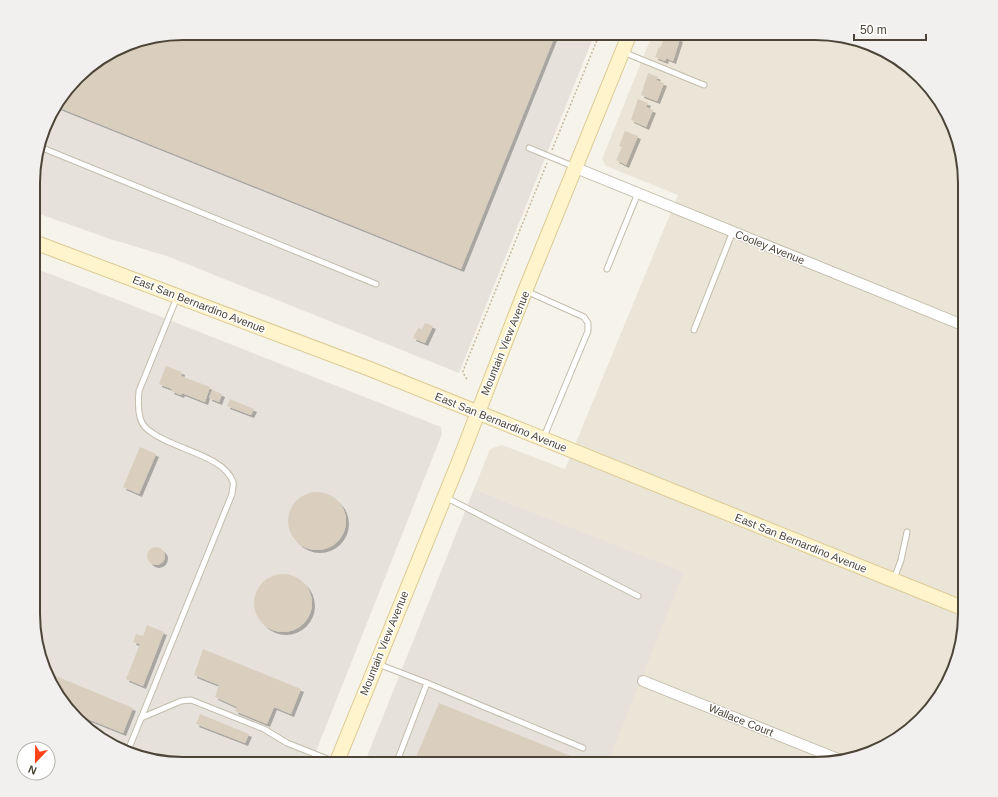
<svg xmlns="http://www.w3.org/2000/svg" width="998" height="797" font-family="Arial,sans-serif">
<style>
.residential{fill:#ebe5d7}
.industrial{fill:#e6e2db}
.building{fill:#dacfbe;filter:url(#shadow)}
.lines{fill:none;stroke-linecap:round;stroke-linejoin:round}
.lane-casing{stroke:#c3bcab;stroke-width:7}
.street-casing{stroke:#c3bcab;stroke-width:12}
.secondary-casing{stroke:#dcca95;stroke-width:16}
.path{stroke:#c7b89a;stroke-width:1.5;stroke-dasharray:2 2;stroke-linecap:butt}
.lane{stroke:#fff;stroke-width:5}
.street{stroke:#fff;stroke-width:10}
.secondary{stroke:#fff4cb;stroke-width:14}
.labels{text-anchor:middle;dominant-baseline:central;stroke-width:3;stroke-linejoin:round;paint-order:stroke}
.street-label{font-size:11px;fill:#4c4437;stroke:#fff}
.rim{fill:none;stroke:#4c4437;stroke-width:2}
</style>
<defs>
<filter id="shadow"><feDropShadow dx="3" dy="3" stdDeviation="0" flood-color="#0004"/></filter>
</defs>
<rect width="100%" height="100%" fill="#f6f3ea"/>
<polygon class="residential" points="653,33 824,33 872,44 914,70 953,126 965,183 965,624 953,671 928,713 872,752 815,764 617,764 608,760 683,572 474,489 490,449 502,445 565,469 678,195 606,166 602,159"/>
<g class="industrial">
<polygon points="183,33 595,33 459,373 167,256 110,239 34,212 34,164 53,108 84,70 135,41"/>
<polygon points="34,268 131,305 441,427 442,434 311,764 174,764 126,753 84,727 49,680 33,624"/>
<polygon points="474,489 684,572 609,760 617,764 364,764"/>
</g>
<g class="building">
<polygon points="183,33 556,33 461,269 55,106 84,70 135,41"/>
<polygon points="666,34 680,39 673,61 666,58 665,61 655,57 659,47 660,48"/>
<polygon points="648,73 658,77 656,80 664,83 657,101 641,95"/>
<polygon points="638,99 648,103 646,107 653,110 646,127 631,120"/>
<polygon points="625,131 638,136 626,165 616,160 622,147 619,146"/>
<polygon points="425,323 433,326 425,343 413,338 418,328 422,329"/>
<polygon points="166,366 182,372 181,376 210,387 205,402 182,393 181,395 171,391 172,389 159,384"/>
<polygon points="212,390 222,394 219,402 209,398"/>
<polygon points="230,399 254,409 251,415 227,406"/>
<polygon points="140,447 156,454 139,494 123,487"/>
<circle cx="317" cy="521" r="29"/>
<circle cx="156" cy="556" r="9"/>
<circle cx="283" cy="603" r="29"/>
<polygon points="147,625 164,632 143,686 126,679 140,644 133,642 136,634 143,636"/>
<polygon points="203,649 301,689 291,714 274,707 267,724 235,711 237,707 215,697 219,685 194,675"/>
<polygon points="46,672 133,708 123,733 73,713 49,680"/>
<polygon points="439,703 581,760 579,764 413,764"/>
<polygon points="200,714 249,734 245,743 196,724"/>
</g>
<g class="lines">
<defs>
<g id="lane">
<polyline points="623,52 704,85"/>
<polyline points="40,147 376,284"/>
<polyline points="529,148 575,167"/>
<polyline points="607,269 638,193"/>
<polyline points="526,291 584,317 588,323 588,331 543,439"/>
<polyline points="694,330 733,231"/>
<polyline points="445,497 638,596"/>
<polyline points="894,579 901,560 907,532"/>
<polyline points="378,664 427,683 396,764"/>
<polyline points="427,683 583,748"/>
<polyline points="141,718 181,701 191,700 264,729 287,743 335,762"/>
<path d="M 127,753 L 232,494 C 232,490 234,485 233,482 C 224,454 167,449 145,427 C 137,419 138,402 139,391 L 177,297"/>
</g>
<g id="street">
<polyline points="576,168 965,326"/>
<polyline points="643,681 838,759"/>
</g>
<g id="secondary">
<polyline points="34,242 370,369 965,609"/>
<polyline points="336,764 460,459 525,291 630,33"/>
</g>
</defs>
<use href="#lane" class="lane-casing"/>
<use href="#street" class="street-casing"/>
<use href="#secondary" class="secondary-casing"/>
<g class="path">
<polyline points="552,150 600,33"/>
<polyline points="467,379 463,373 463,371 547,163"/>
</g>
<use href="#lane" class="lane"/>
<use href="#street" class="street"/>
<use href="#secondary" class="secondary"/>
</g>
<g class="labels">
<g class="street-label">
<text transform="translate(770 247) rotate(22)">Cooley Avenue</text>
<text transform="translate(199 304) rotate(21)">East San Bernardino Avenue</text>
<text transform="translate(505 343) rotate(-68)">Mountain View Avenue</text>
<text transform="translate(501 422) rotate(22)">East San Bernardino Avenue</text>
<text transform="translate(801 543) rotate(22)">East San Bernardino Avenue</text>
<text transform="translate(384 643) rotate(-68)">Mountain View Avenue</text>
<text transform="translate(741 720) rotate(22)">Wallace Court</text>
</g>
</g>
<path d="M0 0H998V797H0ZM183 40H815A143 143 0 0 1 958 183V614A143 143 0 0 1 815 757H183A143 143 0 0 1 40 614V183A143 143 0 0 1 183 40Z" fill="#f1f0ef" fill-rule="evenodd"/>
<path class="rim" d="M183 40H815A143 143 0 0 1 958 183V614A143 143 0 0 1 815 757H183A143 143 0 0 1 40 614V183A143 143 0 0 1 183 40Z"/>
<g transform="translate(36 761) rotate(202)"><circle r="19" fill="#ffffff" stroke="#b7b4af"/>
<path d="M0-3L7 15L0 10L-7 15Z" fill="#ff4118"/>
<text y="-6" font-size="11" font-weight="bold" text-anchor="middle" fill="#4c4437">N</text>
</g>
<path d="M854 34v6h72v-6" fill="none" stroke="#4c4437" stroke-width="2"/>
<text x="860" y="34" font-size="12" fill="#4c4437" stroke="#ffffff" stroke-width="3" paint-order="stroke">50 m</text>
</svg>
